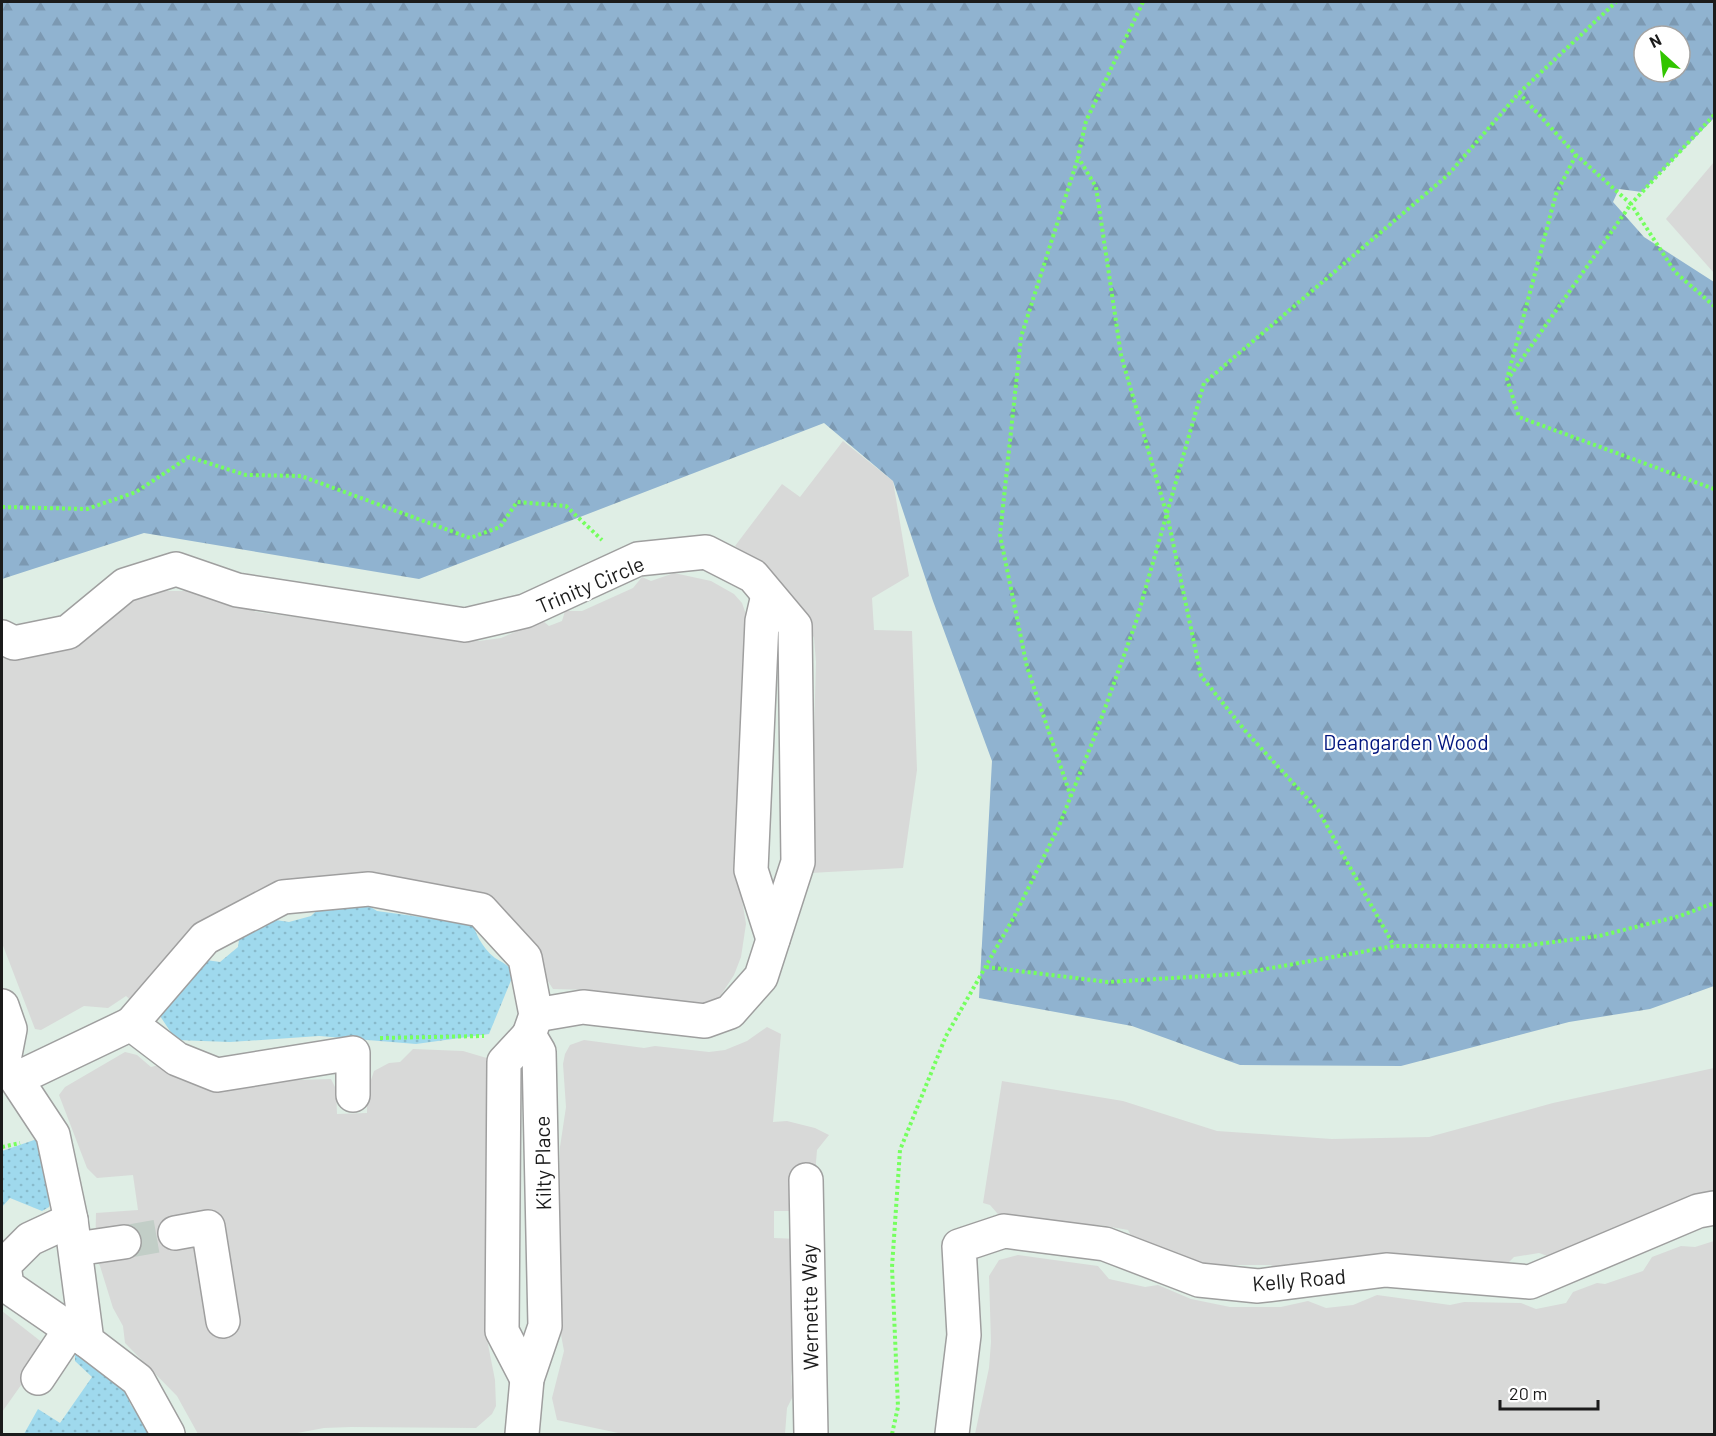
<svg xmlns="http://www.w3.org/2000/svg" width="1716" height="1436" font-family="Barlow,sans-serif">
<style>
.residential{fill:#d8d9d8}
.grass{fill:url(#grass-dots)}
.forest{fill:url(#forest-firs);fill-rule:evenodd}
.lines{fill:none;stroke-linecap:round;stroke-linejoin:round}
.minor-tunnel{stroke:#c2cec7;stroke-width:33;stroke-dasharray:33 16;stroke-linecap:butt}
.minor-casing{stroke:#9f9f9f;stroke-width:36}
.path{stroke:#75ff5e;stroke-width:4;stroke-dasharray:3 3;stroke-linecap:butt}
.minor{stroke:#fff;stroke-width:33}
.labels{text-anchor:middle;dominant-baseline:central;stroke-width:4.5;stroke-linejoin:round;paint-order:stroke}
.street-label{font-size:21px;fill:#1b1b1b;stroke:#fff}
.park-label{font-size:21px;fill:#03177f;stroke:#fff}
</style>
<defs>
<pattern id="grass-dots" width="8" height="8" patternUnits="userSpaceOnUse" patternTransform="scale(1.5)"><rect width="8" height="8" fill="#9fd9ed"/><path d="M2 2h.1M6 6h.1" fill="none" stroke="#88bacb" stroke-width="1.8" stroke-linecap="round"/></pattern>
<pattern id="forest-firs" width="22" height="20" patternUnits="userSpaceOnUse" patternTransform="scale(1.5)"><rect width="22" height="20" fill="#90b3d0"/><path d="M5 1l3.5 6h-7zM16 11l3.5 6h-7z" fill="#7c99b2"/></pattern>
</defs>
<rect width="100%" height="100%" fill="#dfeee5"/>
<g class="residential">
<polygon points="1714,162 1714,273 1666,219"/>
<polygon points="843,441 893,481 909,576 872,598 874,630 912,631 917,770 903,868 810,873 816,662 814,638 804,617 778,578 735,546 782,484 800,497"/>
<polygon points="674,573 711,581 734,594 742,603 747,617 737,869 746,924 741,957 734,975 719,998 708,1007 697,1009 590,990 553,989 521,939 329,878 134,1003 126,996 108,1008 84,1006 41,1030 35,1029 2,943 2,652 31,657 71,645 111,608 155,591 190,591 257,612 479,641 501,638 542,620 549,626 562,621 565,611 582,611 633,588 642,577 651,581"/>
<polygon points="767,1027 781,1034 773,1122 787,1121 815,1128 829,1135 817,1150 813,1199 797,1211 774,1211 774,1238 799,1239 799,1346 793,1361 791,1377 793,1396 787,1408 785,1434 623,1434 557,1420 552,1398 564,1351 557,1313 560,1147 566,1107 563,1064 565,1054 570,1045 584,1040 644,1048 655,1046 709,1052 725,1050 747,1041"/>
<polygon points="413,1049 463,1051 490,1059 487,1084 485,1329 495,1380 496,1406 492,1414 476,1428 351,1427 324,1428 292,1434 198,1434 177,1396 125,1343 123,1326 113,1308 100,1266 95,1258 96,1213 138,1210 133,1175 97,1178 87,1168 59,1095 65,1087 125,1052 137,1055 151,1067 159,1065 181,1080 210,1086 228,1082 331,1079 336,1089 337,1114 367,1113 367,1092 374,1071 389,1063 400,1062"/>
<polygon points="1714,1068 1714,1199 1667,1206 1645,1215 1624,1238 1565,1262 1539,1253 1514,1257 1500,1271 1431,1269 1414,1256 1381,1255 1283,1277 1271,1265 1222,1265 1210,1271 1135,1243 1128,1230 1100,1225 1091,1229 1004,1221 990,1205 983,1203 1002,1081 1123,1101 1217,1131 1332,1139 1429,1137 1553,1103"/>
<polygon points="1714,1241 1714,1434 975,1434 989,1368 991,1342 989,1276 999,1260 1018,1255 1098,1266 1109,1279 1145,1287 1158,1285 1191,1299 1230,1307 1281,1307 1308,1301 1326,1308 1353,1305 1377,1295 1450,1305 1464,1302 1521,1303 1536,1309 1566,1303 1573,1292 1597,1283 1605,1284 1643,1271 1652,1257 1681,1246 1695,1247"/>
<polygon points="2,1311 48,1347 2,1412"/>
</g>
<g class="grass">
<path d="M 354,897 L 377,911 L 435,919 L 450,914 L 470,916 C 475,932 481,947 495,958 C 503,963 509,965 514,973 L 489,1034 L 416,1044 L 319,1036 L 230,1042 L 176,1040 L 160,1016 L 163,1001 L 206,960 L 220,962 L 238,947 L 240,933 L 262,918 L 289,922 L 311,916 L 329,899 Z"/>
<polygon points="40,1138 53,1193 49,1207 42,1211 10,1198 2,1207 2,1151"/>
<polygon points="81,1350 120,1382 131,1405 151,1434 24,1434 38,1409 60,1423 92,1377 75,1361 75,1354"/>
</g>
<path class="forest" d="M 2,2 L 1714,2 L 1714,118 L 1642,192 L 1619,189 L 1613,202 L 1644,237 L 1714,282 L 1714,986 L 1650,1009 L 1569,1022 L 1401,1066 L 1240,1065 L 1132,1026 L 979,998 L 992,761 L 933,601 L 893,481 L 824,423 L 419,579 L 144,533 L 2,579 ZM 1644,36 L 1680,36 L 1680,72 L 1644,72 Z"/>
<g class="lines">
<polyline class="minor-tunnel" points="124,1242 175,1233"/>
<defs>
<g id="minor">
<polyline points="768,595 762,621 751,870 773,939"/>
<polyline points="2,637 14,643 68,632 125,585 176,569 237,590 465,625 525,611 638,559 706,552 753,576 795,626 798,862 761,977 730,1012 705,1021 583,1007 536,1015"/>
<polyline points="2,1006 10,1029 3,1065"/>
<polyline points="131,1024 205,938 283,897 369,889 481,910 525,958 536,1015 529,1035 539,1052 545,1326 527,1379 522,1434"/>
<polyline points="806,1180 811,1434"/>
<polyline points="71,1220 30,1239 4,1265 7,1286 87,1341"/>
<polyline points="175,1233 208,1227 223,1321"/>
<polyline points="76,1249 124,1242"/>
<polyline points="38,1378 70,1330"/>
<polyline points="527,1379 502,1331 504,1062 529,1035"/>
<polyline points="168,1434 138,1380 87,1341 71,1220 53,1135 16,1079 131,1024 177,1059 217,1075 353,1053 353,1095"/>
<polyline points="952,1434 964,1335 959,1246 1004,1231 1105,1244 1199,1280 1258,1286 1386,1270 1530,1282 1698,1211 1714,1208"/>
</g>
</defs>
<use href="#minor" class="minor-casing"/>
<g class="path">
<polyline points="1143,2 1086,121 1078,157 1096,187 1121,355 1168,519 1201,676 1247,733 1318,810 1394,946"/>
<polyline points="1714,115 1631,204 1675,272 1714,306"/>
<polyline points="1576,155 1556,194 1507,379 1519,417 1714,489"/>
<polyline points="1510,376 1631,204 1576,155 1519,93"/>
<polyline points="2,507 87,509 136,492 189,457 246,475 301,476 470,538 500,527 517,502 566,506 602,540"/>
<polyline points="1071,797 1027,667 1000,535 1021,337 1078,158"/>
<polyline points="986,967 1108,982 1238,974 1394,946 1523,946 1599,936 1680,916 1714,903"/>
<polyline points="380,1038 484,1036"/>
<polyline points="2,1147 20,1143"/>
<polyline points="892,1434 898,1407 892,1267 900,1150 946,1036 1014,917 1059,826 1096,733 1136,622 1204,383 1448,175 1519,93 1616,2"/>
</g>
<use href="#minor" class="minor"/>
</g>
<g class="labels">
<g class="street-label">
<text transform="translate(590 584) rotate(-23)">Trinity Circle</text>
<text transform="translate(542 1163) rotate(-91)">Kilty Place</text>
<text transform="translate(1299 1279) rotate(-5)">Kelly Road</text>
<text transform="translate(809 1307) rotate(-91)">Wernette Way</text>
</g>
<g class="park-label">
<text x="1406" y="741">Deangarden Wood</text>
</g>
</g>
<rect width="1716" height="1436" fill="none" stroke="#1b1b1b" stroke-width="6"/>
<g transform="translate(1662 54) rotate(333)"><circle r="28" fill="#ffffff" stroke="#a4a4a4" stroke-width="1.5"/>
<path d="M0-4.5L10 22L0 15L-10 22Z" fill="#31c500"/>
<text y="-9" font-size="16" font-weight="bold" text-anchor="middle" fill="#1b1b1b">N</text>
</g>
<path d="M1500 1400v9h98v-9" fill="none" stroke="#1b1b1b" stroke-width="3"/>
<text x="1509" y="1400" font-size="18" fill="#1b1b1b" stroke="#ffffff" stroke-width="4.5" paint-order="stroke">20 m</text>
</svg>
